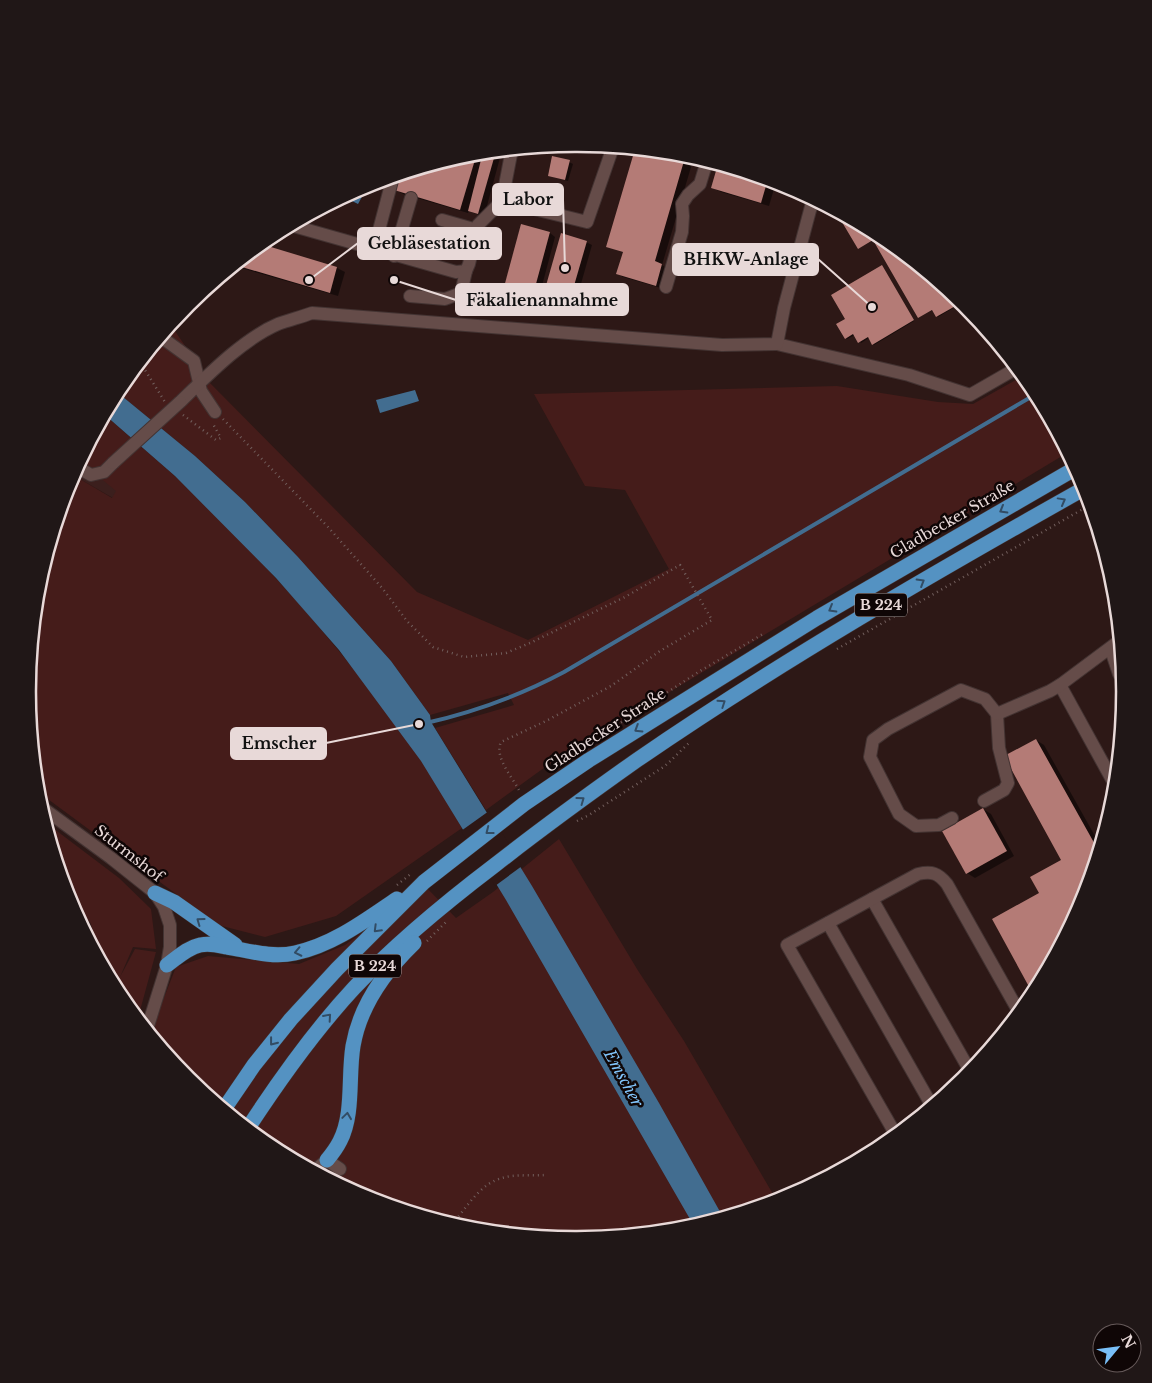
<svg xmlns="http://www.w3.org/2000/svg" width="1152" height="1383" font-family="'Libre Baskerville',serif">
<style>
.built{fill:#3b1f1d}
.green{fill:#451c1a}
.water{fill:#426d90}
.pier{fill:#2d1816}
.shadow{fill:#0007}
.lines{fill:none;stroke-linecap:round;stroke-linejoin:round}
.stream{stroke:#426d90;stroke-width:4}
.building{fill:#b47b76}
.minor-casing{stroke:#433332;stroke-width:14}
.highway-casing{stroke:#433332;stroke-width:16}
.path{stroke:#725f5d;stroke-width:2.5;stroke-dasharray:1 4;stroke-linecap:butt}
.minor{stroke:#654c49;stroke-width:12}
.highway{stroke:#5492c2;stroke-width:15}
.minor-bridge-casing{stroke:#433332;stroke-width:14;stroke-linecap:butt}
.minor-bridge{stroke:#654c49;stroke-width:12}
.oneway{stroke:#324c64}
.labels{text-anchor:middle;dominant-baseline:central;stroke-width:5;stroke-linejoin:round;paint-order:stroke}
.shield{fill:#0f0606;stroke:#a79a99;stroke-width:1}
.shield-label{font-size:14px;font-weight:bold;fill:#e8d9d8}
.street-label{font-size:15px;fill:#e8d9d8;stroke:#0f0606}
.water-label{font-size:16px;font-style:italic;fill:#82c5fc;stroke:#0f0606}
.rim{fill:none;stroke:#e8d9d8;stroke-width:2.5}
.leader{fill:none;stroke:#e8d9d8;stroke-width:2}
.callout-dot{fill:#e8d9d8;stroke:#0f0606;stroke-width:2}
.callout{fill:#e8d9d8;stroke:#e8d9d8;stroke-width:2}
.callout-label{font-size:16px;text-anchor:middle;font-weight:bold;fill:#111}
</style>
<rect width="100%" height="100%" fill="#2d1816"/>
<polygon class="built" points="80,461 117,490 113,498 73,475"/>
<g class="green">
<polygon points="171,325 210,383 417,592 528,640 669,569 625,490 585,486 534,394 837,386 938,402 973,404 1023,376 1032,387 1067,453 548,765 486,810 435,728 514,705 508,693 430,715 391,661 298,557 245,502 195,456 117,392"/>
<path d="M 105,415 C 128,436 153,456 176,477 C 267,563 350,657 421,760 C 436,781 448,805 462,828 L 336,916 L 265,937 L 218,925 L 37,791 L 28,691 L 38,584 L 69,481 L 73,475 L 112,498 L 116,491 L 80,461 Z"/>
<polygon points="45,822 119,878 151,909 156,949 133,947 120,977 135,949 156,952 138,1018 116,989 120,978 115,988 101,962 103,958 90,922 73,909 69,901"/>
<polygon points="559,839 637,969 684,1041 777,1201 683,1230 576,1240 469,1229 366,1198 271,1147 188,1079 148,1030 154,1023 176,967 208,956 299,964 345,945 425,886 456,918 493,892"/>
</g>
<g class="water">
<polygon points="369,184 358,204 344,197 366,185"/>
<polygon points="415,390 419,401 380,413 376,400"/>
<polygon points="117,392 195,456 245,502 298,557 391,661 430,715 431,722 532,886 659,1103 723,1217 694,1226 506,900 421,761 339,650 276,578 175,476 105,415"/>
</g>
<polygon class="pier" points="489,811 522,866 495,886 461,831"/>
<g class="shadow">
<polygon points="636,149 683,154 694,157 662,265 667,268 661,288 623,277 618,274 624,253 607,246"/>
<polygon points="495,151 501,154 484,217 469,211 468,213 403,194 396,190 400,174 469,153"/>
<polygon points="569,162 573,164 568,181 553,177"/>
<polygon points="720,165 776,182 769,206 721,192 713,188"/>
<polygon points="839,213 881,236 956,297 960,304 938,317 933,310 919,317 874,240 859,248"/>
<polygon points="522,226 550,233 555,237 539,297 511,289 505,286"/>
<polygon points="586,242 592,245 575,305 550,298 545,295"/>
<polygon points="260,245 337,268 345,272 338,296 234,266"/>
<polygon points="883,268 914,321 874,345 869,338 861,343 855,335 847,339 846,338 846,320"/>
<polygon points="1036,740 1044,745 1100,845 1083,902 1034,993 993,920 1041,894 1063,860"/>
<polygon points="983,809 991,814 1014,856 975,878 967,873"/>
</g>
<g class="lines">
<path class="stream" d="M 426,723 C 474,712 521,695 564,672 L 1036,394"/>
</g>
<g class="building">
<polygon points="635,149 686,154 655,261 662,264 656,286 616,274 623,252 606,247"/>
<polygon points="496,151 478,214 468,211 483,152"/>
<polygon points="469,153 477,153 460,210 394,190 399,175"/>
<polygon points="552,156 570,160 565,180 548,176"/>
<polygon points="718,164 768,179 761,203 711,188"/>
<polygon points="836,212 881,236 956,297 959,304 936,317 932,310 918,318 873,240 858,249"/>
<polygon points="521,224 550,232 533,295 504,287"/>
<polygon points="561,233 587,241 569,303 543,296"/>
<polygon points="261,244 337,267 330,293 235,265"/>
<polygon points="882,265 914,320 872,345 868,337 858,343 853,334 845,339 836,324 845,319 831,295"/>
<polygon points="1036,739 1097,848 1099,847 1083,902 1033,994 992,919 1039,893 1030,877 1061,860 1004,756"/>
<polygon points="983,808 1007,851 966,874 942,831"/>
</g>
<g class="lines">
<defs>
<g id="minor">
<polyline points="502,201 512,149"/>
<polyline points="442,220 477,230"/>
<polyline points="290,225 456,272 466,271 469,264 478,225 502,201 587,222 613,147"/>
<polyline points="374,249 393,177"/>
<polyline points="394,256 411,198"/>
<polyline points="666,287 682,232 683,216 682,204 688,195 700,184 707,161"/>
<polyline points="410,296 445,299 461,293 466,271"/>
<polyline points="161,337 194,361 201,391 215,412"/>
<polyline points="777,344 909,375 970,395 1017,368"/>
<path d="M 180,402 C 208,375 243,339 278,324 C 289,320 301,317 312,313 L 722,345 L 777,344 L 784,308 L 813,199"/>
<polyline points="77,467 91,475 104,472 113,463"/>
<polyline points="1117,643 1113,656 1119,674 1123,676"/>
<polyline points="1060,685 1115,785"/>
<polyline points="984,801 1004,790 1008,783 999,748 997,714"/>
<polyline points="40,806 111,858 155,893 164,907 170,925 170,947 167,965 147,1029"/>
<polyline points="952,818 939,825 916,826 899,814 870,757 873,740 888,729 961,690 985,699 997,714 1050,691 1060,685 1119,641"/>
<polyline points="872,899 970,1071"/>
<polyline points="828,923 932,1106"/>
<path d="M 896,1135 L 787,945 L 918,874 C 932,871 938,873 947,884 L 1019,1012"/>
<polyline points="314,1171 327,1160 340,1169"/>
</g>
<g id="highway">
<polyline points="155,893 174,902 235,945"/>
<path d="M 167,965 C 178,957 187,948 200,945 C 210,943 217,945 227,947 C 250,951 272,958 295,953 C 333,945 366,920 397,899"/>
<polyline points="224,1109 254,1065 291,1019 337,969 424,882 524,804 589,760 817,618 1076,468"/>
<path d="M 248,1128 C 280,1079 314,1031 354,988 C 397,942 445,903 495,865 C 541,829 589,794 637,760 C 781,661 932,574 1085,488"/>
<path d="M 327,1160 C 332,1154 337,1147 340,1141 C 354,1114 348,1076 353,1046 C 360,1005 384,972 414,943"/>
</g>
</defs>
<use href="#minor" class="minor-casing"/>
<use href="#highway" class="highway-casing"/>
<g class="path">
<polyline points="140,362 165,402"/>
<polyline points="183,415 216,440 221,438 213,424"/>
<path d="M 223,419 L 328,527 L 383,589 L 407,621 L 433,647 L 464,657 L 506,653 L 530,643 L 625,597 L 680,565 L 712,620 L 660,651 L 611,686 L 546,721 L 501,742 C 494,757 512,777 519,790"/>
<polyline points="837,649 1090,505"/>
<polyline points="600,736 700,671 763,634"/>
<polyline points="577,821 589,815 665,766 689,743"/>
<polyline points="397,885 412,873"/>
<polyline points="427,941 448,920"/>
<path d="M 452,1224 C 467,1208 479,1184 502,1178 C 515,1174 531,1176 545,1175"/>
</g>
<use href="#minor" class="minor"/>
<use href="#highway" class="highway"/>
<defs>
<polyline id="minor-bridge" points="113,463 180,402"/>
</defs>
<use href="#minor-bridge" class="minor-bridge-casing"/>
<use href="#minor-bridge" class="minor-bridge"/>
</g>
<defs><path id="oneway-chevron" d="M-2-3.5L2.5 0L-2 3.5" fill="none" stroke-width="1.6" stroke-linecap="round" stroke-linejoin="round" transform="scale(1.25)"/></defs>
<g class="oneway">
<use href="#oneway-chevron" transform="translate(1062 501) rotate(-29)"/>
<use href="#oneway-chevron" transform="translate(1003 510) rotate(150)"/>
<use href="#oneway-chevron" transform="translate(921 582) rotate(-31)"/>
<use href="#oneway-chevron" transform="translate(832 609) rotate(150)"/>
<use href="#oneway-chevron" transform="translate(722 703) rotate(-34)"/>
<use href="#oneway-chevron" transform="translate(638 729) rotate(148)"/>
<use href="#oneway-chevron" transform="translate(581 800) rotate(-36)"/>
<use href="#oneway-chevron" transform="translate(489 831) rotate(142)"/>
<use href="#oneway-chevron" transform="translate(200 921) rotate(-144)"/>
<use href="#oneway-chevron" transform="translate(377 929) rotate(135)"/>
<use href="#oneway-chevron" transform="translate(298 952) rotate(168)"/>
<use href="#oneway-chevron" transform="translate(328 1017) rotate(-49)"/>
<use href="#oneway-chevron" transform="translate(273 1042) rotate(128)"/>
<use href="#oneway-chevron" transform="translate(347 1116) rotate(-82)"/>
</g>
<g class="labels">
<g class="shield">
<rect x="855" y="593.5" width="52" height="23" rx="4"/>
<rect x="349" y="954.5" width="52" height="23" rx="4"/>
</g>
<g class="shield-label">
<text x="881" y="605">B 224</text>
<text x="375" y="966">B 224</text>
</g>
<g class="street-label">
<text transform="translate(952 519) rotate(-30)">Gladbecker Straße</text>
<text transform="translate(605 730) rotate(-33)">Gladbecker Straße</text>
<text transform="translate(129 853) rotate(38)">Sturmshof</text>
</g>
<g class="water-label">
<text transform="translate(624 1078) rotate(61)">Emscher</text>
</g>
</g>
<path d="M0 0H1152V1383H0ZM575 152H577A539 539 0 0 1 1116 691V692A539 539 0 0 1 577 1231H575A539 539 0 0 1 36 692V691A539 539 0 0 1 575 152Z" fill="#201717" fill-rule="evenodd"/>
<path class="rim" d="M575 152H577A539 539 0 0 1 1116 691V692A539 539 0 0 1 577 1231H575A539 539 0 0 1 36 692V691A539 539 0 0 1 575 152Z"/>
<path class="leader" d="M565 268L563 200M309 280L358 243M872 307L818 259M394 280L456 300M419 724L326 743"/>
<g class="callout-dot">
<circle cx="565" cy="268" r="5"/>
<circle cx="309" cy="280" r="5"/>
<circle cx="872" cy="307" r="5"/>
<circle cx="394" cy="280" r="5"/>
<circle cx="419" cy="724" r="5"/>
</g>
<g class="callout">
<rect x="493" y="184" width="70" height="31" rx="5"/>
<rect x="358" y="228" width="143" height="31" rx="5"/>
<rect x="673" y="244" width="145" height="31" rx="5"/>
<rect x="456" y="284" width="172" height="31" rx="5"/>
<rect x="231" y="728" width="95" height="31" rx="5"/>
</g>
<g class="callout-label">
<text x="528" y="205">Labor</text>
<text x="429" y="249">Gebläsestation</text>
<text x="746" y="265">BHKW-Anlage</text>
<text x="542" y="306">Fäkalienannahme</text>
<text x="279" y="749">Emscher</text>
</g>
<g transform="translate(1117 1348) rotate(61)"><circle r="24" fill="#0f0606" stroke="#665a5a"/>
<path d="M0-4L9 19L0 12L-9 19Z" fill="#79bff8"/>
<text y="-8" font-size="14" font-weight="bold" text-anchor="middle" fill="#e8d9d8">N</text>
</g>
</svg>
